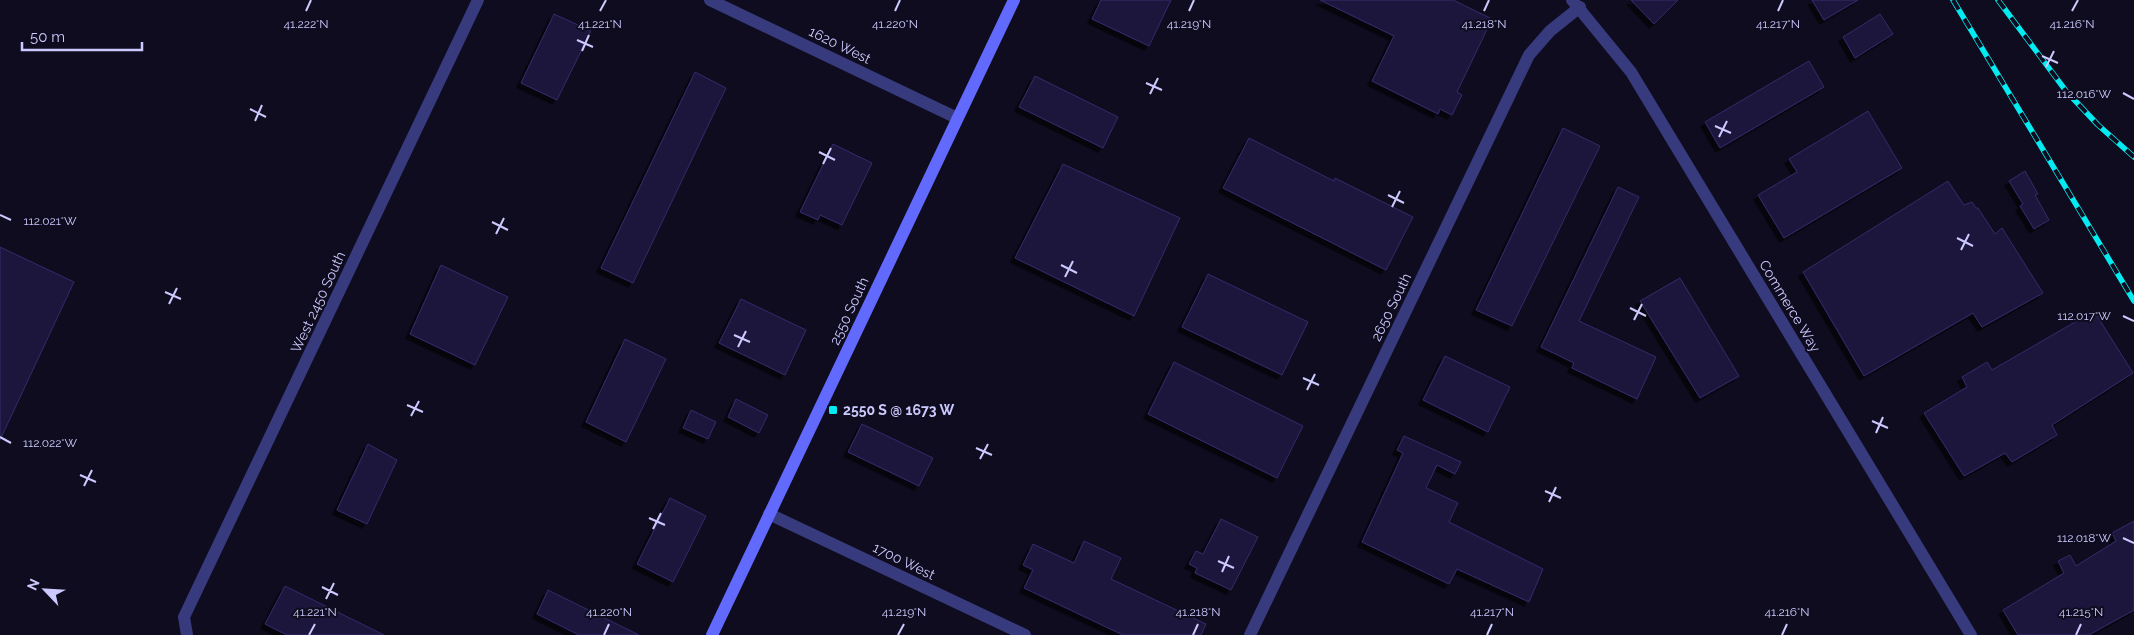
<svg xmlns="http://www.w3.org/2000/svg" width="2134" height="635" font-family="Raleway,sans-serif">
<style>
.building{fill:#1d183e;stroke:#332b6a;filter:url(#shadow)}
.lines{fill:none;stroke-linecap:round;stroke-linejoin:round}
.minor{stroke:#373a7c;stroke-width:12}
.secondary{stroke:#6269fd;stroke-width:12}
.rail-casing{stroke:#03eaf1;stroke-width:5.5}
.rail{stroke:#0e0c1e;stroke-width:4;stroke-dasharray:11;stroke-linecap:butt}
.ticks{fill:none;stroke:#ccc9fe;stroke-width:2}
.poi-dot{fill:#03eaf1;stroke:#0e0c1e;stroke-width:2}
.labels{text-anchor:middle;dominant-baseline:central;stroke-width:4;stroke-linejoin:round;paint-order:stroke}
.street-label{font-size:14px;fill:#ccc9fe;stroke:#0e0c1e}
.poi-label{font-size:14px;font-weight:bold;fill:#ccc9fe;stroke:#0e0c1e;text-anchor:start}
.ticks-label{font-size:12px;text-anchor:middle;fill:#ccc9fe;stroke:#0e0c1e;stroke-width:4;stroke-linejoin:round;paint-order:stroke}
</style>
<defs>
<filter id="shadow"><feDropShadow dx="-4.5" dy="4.5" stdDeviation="0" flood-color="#0009"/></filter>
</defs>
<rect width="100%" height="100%" fill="#0e0c1e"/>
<g class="building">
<polygon points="1101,0 1171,0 1149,46 1092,19"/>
<polygon points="1320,0 1453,0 1492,19 1457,92 1462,95 1452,115 1440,109 1438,114 1372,81 1394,36"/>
<polygon points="1631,0 1678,0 1654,24"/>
<polygon points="1812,0 1858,0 1824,20"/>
<polygon points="554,14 591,31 557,100 521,83"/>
<polygon points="1880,14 1893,34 1855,58 1843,37"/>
<polygon points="1809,61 1824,87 1720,148 1705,122"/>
<polygon points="695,72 726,88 633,283 601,268"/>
<polygon points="1035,76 1118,117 1103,148 1019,107"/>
<polygon points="1868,111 1902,168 1784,238 1758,195 1797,172 1789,159"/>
<polygon points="1563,128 1600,146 1512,326 1476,310"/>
<polygon points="1249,138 1334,181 1335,178 1413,217 1386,270 1223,188"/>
<polygon points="833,144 872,163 842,225 820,215 818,220 800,212"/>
<polygon points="1063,164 1180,218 1134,316 1015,258"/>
<polygon points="2025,171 2038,194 2035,195 2049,220 2034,229 2020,206 2023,204 2009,181"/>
<polygon points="1948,181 1964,205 1972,202 1976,208 1978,208 1995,234 2002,228 2043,293 1982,327 1973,313 1864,376 1803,272"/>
<polygon points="1618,187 1639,197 1579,321 1656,357 1637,399 1572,368 1574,363 1541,347"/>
<polygon points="0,247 74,282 0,440"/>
<polygon points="441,265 508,297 475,365 410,334"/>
<polygon points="1208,274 1308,322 1282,375 1182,327"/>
<polygon points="1680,278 1739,376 1700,398 1640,301"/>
<polygon points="741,299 806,330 785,375 719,343"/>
<polygon points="2094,311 2133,373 2052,425 2057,435 2012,462 2005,453 1964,476 1924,413 1967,387 1962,377 1987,362 1992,370"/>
<polygon points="625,339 666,359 626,442 586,422"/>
<polygon points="1445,356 1510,387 1488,432 1423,400"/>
<polygon points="1174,362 1303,426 1277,478 1148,414"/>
<polygon points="736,399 768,415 759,433 728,417"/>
<polygon points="691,410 716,422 708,439 683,428"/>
<polygon points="862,424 933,458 919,486 848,452"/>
<polygon points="1404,436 1461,462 1455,474 1437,465 1426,488 1458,503 1449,522 1543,569 1529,602 1457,569 1449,584 1362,542 1403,453 1397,450"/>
<polygon points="368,444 397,460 367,524 337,510"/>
<polygon points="670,498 706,516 673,582 637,564"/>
<polygon points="1221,519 1258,537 1231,590 1195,573 1197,568 1189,564 1196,551 1203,554"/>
<polygon points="2134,521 2134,610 2089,635 2018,635 2003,610 2064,573 2058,561 2070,555 2076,566 2116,541 2112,533"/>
<polygon points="1084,541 1121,558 1111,579 1206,624 1201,635 1123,635 1024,588 1033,570 1023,565 1033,544 1074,563"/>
<polygon points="285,586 384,635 287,635 265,624"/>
<polygon points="548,590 639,635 579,635 537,614"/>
</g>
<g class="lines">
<g class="minor">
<polyline points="710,0 957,118"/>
<polyline points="1572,0 1631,72 1971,635"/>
<polyline points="769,514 1025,635"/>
<polyline points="187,635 184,617 478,0"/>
<polyline points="1250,635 1529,55 1550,31 1580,7"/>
</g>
<polyline class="secondary" points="712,635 1014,0"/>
<defs>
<g id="rail">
<polyline points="1953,0 2134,301"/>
<polyline points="1998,0 2066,91 2098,125 2134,157"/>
</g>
</defs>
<use href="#rail" class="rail-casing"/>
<use href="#rail" class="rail"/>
</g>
<path class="ticks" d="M 306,11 L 311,0M 600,11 L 606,0M 895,11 L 900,0M 1189,11 L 1194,0M 1484,11 L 1489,0M 1778,11 L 1783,0M 2072,11 L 2078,0M 577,40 L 593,47M 582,51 L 589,35M 2042,56 L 2058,63M 2046,67 L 2054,51M 1146,83 L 1162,90M 2123,93 L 2134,99M 1150,94 L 1158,78M 250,109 L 266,117M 255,121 L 262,105M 1715,126 L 1731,133M 1719,137 L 1727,121M 819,152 L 835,160M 823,164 L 831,148M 1388,195 L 1404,203M 1392,207 L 1400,191M 0,215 L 11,220M 492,222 L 508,230M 496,234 L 504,218M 1957,238 L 1973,246M 1961,250 L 1969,234M 1061,265 L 1077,273M 1065,277 L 1073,261M 165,292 L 181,299M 169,304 L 177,288M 1630,308 L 1646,316M 2123,316 L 2134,321M 1634,320 L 1642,304M 734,335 L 750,342M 738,347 L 746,331M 1303,378 L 1319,385M 1307,390 L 1315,374M 407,405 L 423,412M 411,416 L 419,401M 1872,421 L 1888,428M 1876,433 L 1883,417M 0,437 L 11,443M 976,448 L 992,455M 980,459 L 988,444M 80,475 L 96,482M 84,486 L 92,470M 1545,491 L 1561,498M 1549,502 L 1556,487M 649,518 L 665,525M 653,529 L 661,513M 2123,538 L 2134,543M 1218,561 L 1234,568M 1222,572 L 1229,556M 322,587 L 338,595M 326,599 L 334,583M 309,635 L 315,624M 604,635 L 609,624M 898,635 L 904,624M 1193,635 L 1198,624M 1487,635 L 1492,624M 1782,635 L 1787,624M 2076,635 L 2081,624"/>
<rect class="poi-dot" x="828" y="405" width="10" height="10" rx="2.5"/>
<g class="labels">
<g class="street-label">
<text transform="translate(840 45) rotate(26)">1620 West</text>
<text transform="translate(318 302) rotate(-65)">West 2450 South</text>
<text transform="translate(1790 306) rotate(59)">Commerce Way</text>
<text transform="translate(1391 307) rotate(-64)">2650 South</text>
<text transform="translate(849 311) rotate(-65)">2550 South</text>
<text transform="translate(904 561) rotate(26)">1700 West</text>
</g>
<g class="poi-label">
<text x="843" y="410">2550 S @ 1673 W</text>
</g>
</g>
<g class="ticks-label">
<text x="306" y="28">41.222°N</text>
<text x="600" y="28">41.221°N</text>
<text x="895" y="28">41.220°N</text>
<text x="1189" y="28">41.219°N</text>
<text x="1484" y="28">41.218°N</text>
<text x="1778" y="28">41.217°N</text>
<text x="2072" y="28">41.216°N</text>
<text x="2084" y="98">112.016°W</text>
<text x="50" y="225">112.021°W</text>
<text x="2084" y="320">112.017°W</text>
<text x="50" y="447">112.022°W</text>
<text x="2084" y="542">112.018°W</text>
<text x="315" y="616">41.221°N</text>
<text x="609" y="616">41.220°N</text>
<text x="904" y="616">41.219°N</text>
<text x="1198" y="616">41.218°N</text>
<text x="1492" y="616">41.217°N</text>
<text x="1787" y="616">41.216°N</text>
<text x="2081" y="616">41.215°N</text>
</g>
<g transform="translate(45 590) rotate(295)" stroke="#0e0c1e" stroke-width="4" paint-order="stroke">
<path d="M0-4L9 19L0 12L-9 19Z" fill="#ccc9fe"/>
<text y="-8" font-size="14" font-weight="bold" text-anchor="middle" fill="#ccc9fe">N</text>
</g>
<path d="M22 42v8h120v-8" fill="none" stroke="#ccc9fe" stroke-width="2.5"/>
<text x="30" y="42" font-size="15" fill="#ccc9fe" stroke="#0e0c1e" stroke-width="4" paint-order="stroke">50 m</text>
</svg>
